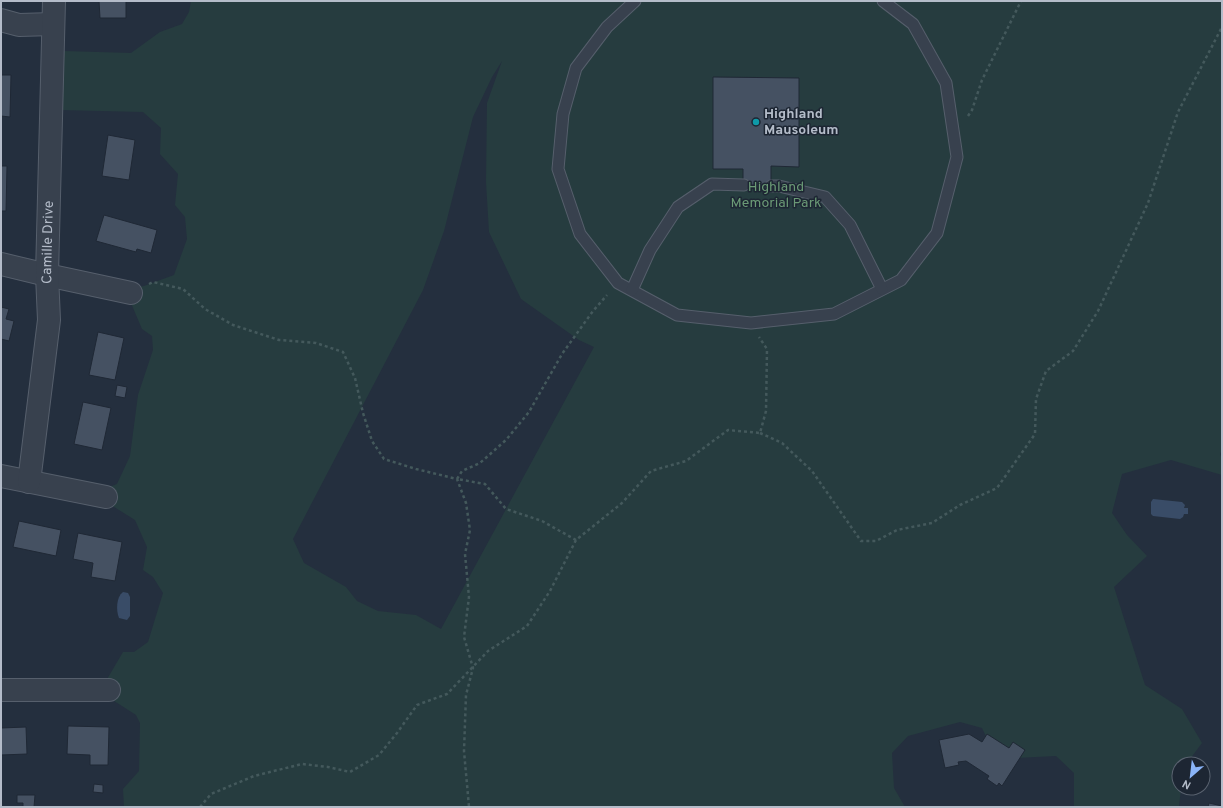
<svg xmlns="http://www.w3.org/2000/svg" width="1223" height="808" font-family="Overpass,sans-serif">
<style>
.green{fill:#263c3f;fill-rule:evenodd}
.water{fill:#394c67}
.building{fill:#455162;stroke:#1f2835}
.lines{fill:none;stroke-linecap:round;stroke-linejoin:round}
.service-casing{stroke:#565f6c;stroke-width:13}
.minor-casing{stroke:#565f6c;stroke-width:24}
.path{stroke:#44595c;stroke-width:2.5;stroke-dasharray:3 3;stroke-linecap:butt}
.service{stroke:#38414e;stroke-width:11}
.minor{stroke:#38414e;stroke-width:22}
.culture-dot{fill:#0f9aa8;stroke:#1d2633;stroke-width:1.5}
.labels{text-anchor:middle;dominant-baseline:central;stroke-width:3;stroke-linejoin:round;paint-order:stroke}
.poi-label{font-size:14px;font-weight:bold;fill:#b4bcc9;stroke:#1d2633;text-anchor:start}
.park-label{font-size:14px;fill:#6b9a76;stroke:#1d2633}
.street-label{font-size:14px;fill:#b4bcc9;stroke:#1d2633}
</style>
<rect width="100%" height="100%" fill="#242f3e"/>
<path class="green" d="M 191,1 L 1222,1 L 1222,450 L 1220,454 L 1222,459 L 1222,475 L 1171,460 L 1122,474 L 1112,513 L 1127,535 L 1147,556 L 1114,587 L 1145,685 L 1182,709 L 1202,743 L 1190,759 L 1188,764 L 1179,764 L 1179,788 L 1181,788 L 1179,807 L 1074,807 L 1074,773 L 1056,756 L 997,759 L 982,728 L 960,722 L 908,736 L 892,753 L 894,788 L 905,807 L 124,807 L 123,789 L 139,771 L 140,723 L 136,715 L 97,690 L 103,686 L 123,652 L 134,652 L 148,642 L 163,593 L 153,577 L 143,570 L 147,547 L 135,520 L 95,495 L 99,491 L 117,484 L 130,456 L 138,395 L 153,350 L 152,336 L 142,329 L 125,289 L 144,286 L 174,275 L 187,239 L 185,217 L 175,205 L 178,174 L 160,154 L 161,128 L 143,112 L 59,110 L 64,51 L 131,53 L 160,32 L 182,24 L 189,12 ZM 502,61 L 487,103 L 486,182 L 489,232 L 521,299 L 579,340 L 594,347 L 441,629 L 416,615 L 378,611 L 357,601 L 346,587 L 304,563 L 293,539 L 423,290 L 444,231 L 473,117 L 492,77 Z"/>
<g class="water">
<polygon points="1153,499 1182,502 1185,505 1184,508 1188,508 1188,514 1184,514 1183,517 1180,519 1153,516 1151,514 1151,502"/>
<path d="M 123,592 L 128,593 L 130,597 L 130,616 L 127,620 L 119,618 C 116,611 116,597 123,592 Z"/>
</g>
<g class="building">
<polygon points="99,1 126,1 126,18 100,18"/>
<polygon points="1,75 11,75 10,117 1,116"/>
<polygon points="713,77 799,78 799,167 771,166 771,188 743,188 743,169 713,169"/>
<polygon points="108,135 135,140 129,180 102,176"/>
<polygon points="1,166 7,166 6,211 1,211"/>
<polygon points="104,215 157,230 151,253 137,249 136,252 96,241"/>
<polygon points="1,307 9,309 6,319 14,321 9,341 1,339"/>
<polygon points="98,332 124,338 115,380 89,375"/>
<polygon points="117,385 127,387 125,398 115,396"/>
<polygon points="83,402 111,408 102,450 74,444"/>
<polygon points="19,521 61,530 56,556 13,547"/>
<polygon points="78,533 122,542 115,581 91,577 93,563 73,559"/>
<polygon points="68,726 109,727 108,765 90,765 90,755 67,754"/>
<polygon points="26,727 27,754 1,755 1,728"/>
<polygon points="969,734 982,742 987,734 1009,748 1013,742 1025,750 1002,786 999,783 997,786 987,779 989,776 966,761 958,762 959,765 945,768 939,740"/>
<polygon points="94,784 103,785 103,793 93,792"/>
<polygon points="17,795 35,795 34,807 23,807 23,803 17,803"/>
<polygon points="1209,803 1222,806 1222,807 1208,807"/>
</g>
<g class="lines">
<defs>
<g id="service">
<polyline points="635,1 607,27 576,68 563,114 558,169 580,234 618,283 677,315 751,323 834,314 901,280 937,233 957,157 946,83 913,24 883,1"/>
<polyline points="771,186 779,186 825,197 850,225 882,289"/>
<polyline points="632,290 650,250 678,207 712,184 744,185"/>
</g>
<g id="minor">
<polyline points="1,20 19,25 53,24"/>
<polyline points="1,264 47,275 131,293"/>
<polyline points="1,476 106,497"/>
<path id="s1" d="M 29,482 L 49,320 L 47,275 L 54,1"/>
<polyline points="1,690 109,690"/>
</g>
</defs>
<use href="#service" class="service-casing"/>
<use href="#minor" class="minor-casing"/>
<g class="path">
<polyline points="968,116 972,110 982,80 1021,1"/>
<polyline points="149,284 153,282 183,289 205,309 233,325 279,340 316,343 343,352 355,378 363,413 372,441 384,459 416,469 457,479 466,503 470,530 465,554 469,597 464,637 473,668 466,695 464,751 469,807"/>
<polyline points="760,433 782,443 812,471 861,541 876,541 897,530 932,523 960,505 997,488 1035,434 1036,399 1046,371 1073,351 1098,311 1148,203 1178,112 1222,27"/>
<polyline points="576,540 542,521 506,509 485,484 457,479 462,471 480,463 506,440 529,412 562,354 593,311 607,295"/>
<polyline points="200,807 211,794 254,776 302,764 328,767 350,772 379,755 397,733 417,705 447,694 488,651 527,626 550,591 576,540 622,503 651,471 686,461 728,430 760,433 766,411 767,349 759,337"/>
</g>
<use href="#service" class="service"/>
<use href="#minor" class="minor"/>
</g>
<circle class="culture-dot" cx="756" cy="122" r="4"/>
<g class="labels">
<g class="poi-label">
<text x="764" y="114">Highland<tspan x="764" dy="16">Mausoleum</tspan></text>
</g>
<g class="park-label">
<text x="776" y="187">Highland<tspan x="776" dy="16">Memorial Park</tspan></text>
</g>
<g class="street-label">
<text stroke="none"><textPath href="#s1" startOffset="241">Camille Drive</textPath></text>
</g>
</g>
<rect width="1223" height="808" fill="none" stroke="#b4bcc9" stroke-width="4"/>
<g transform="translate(1191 776) rotate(208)"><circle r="19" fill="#1d2633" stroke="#59626f"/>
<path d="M0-3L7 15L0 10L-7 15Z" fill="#8ab4f8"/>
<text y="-6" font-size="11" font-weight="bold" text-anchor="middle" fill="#b4bcc9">N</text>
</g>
</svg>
